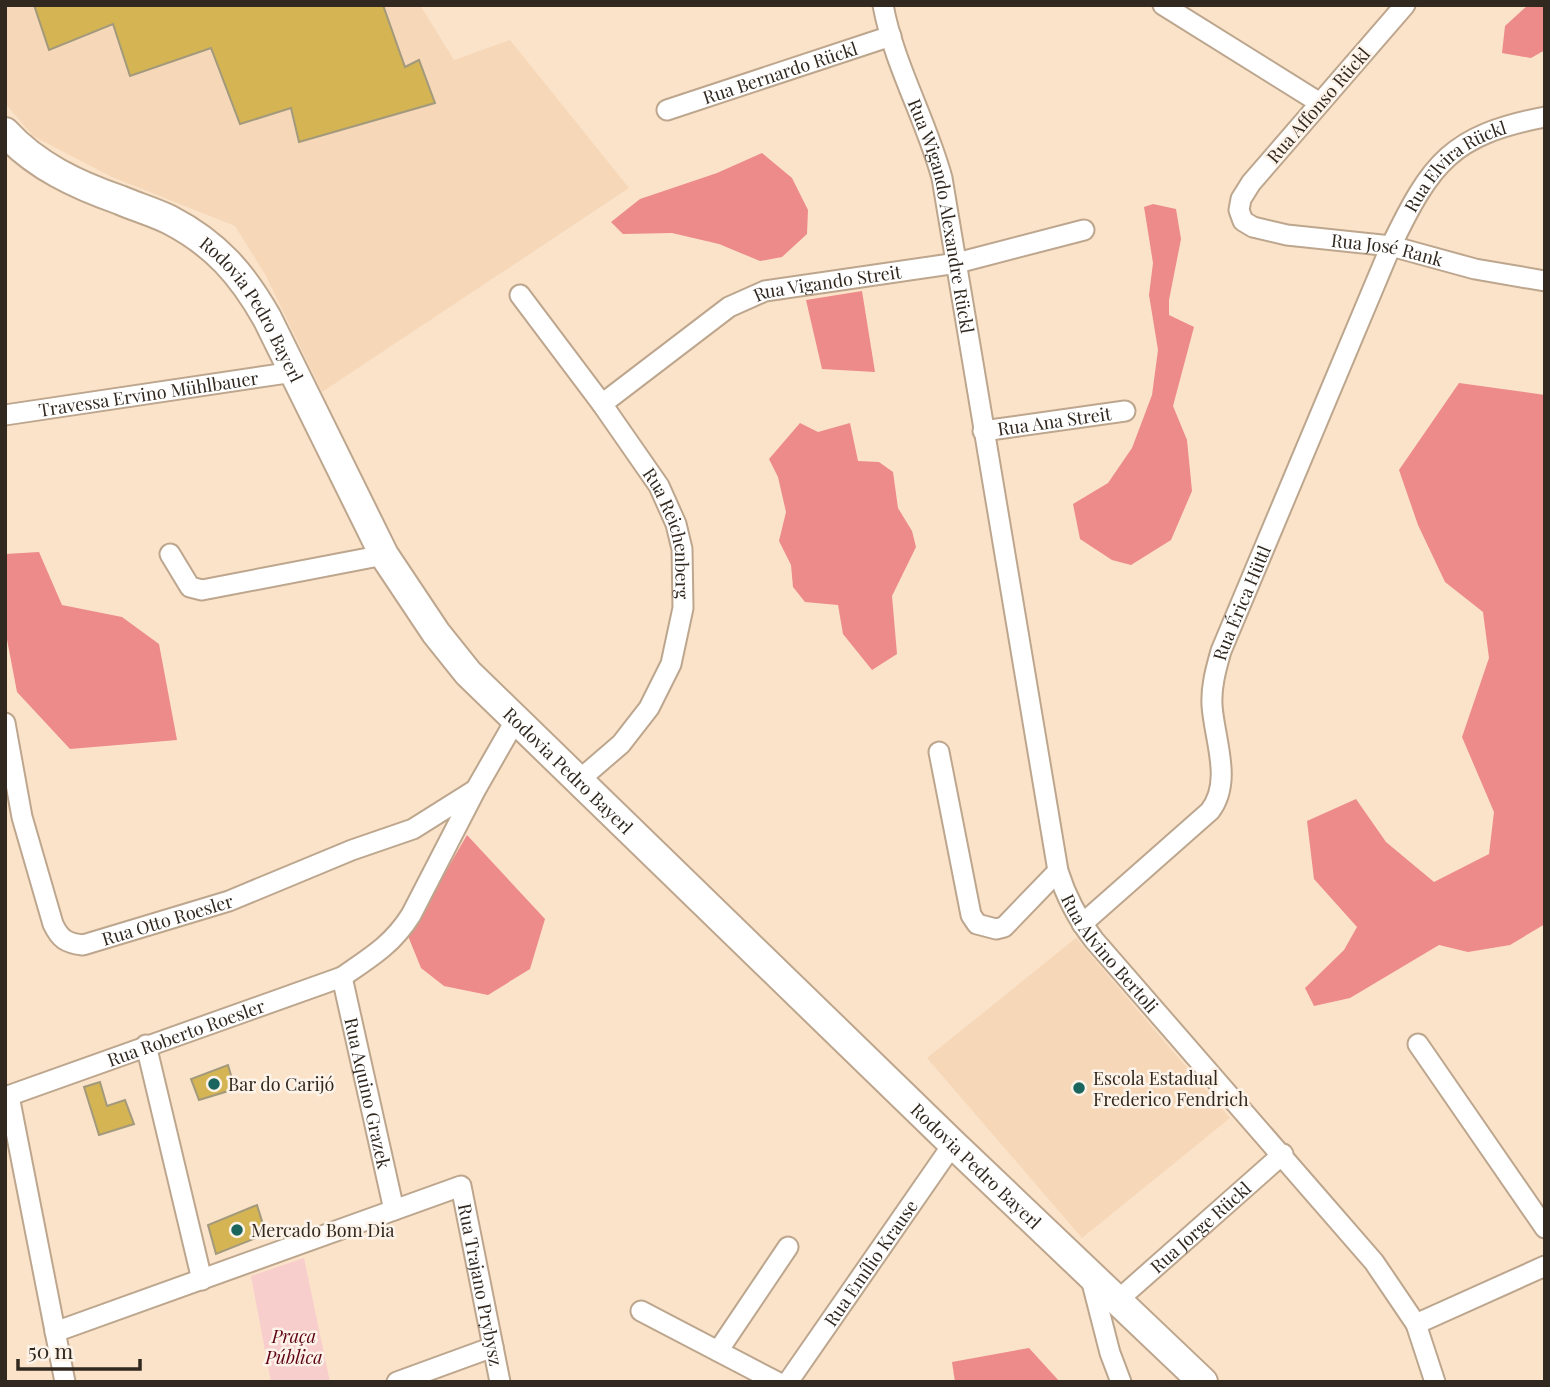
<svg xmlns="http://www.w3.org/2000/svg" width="1550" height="1387" font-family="'Playfair Display',serif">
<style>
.built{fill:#f6d7b8}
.green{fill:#f8cecc}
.forest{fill:#ed8a8a}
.building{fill:#d4b453;stroke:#a3997c;stroke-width:2}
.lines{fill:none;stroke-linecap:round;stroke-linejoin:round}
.minor-casing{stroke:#bda68e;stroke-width:23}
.secondary-casing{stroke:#bda68e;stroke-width:32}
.minor{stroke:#fff;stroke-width:19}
.secondary{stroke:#fff;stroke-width:28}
.poi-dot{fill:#1a665f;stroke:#fdf3e9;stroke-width:2.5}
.labels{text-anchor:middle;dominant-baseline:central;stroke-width:5;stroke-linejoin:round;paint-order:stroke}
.street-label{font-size:18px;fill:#31281f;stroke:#fdf3e9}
.poi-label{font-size:18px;fill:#31281f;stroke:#fdf3e9;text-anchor:start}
.park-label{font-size:18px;font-style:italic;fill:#5f0314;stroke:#fdf3e9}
</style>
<rect width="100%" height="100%" fill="#fbe3c9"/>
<g class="built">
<polygon points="5,5 420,5 454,60 510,40 629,188 322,392 265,274 235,226 112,177 33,136 5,103"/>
<polygon points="1076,938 1230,1118 1082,1238 927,1058"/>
</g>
<polygon class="green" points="304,1258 330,1382 271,1382 251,1276"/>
<g class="forest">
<polygon points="1528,5 1545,5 1545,50 1531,58 1502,53 1505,26"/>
<polygon points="762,153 792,178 808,210 807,234 782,257 760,261 719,244 672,233 623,234 611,222 640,199 717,173"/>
<polygon points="1153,204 1176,209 1181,239 1169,300 1169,315 1194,327 1173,406 1187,440 1192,491 1171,540 1131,565 1112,560 1080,539 1073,504 1108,483 1132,448 1152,395 1158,350 1149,295 1153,263 1144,207"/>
<polygon points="862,291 875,372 822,369 806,300"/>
<polygon points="1459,383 1545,395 1545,924 1510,945 1468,952 1439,945 1350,998 1314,1006 1305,988 1344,950 1357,927 1314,879 1307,821 1356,799 1386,842 1434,882 1489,854 1494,812 1462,737 1489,658 1483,612 1445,582 1418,525 1399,470"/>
<polygon points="800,423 818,432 850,423 858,461 879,462 893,472 898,508 912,531 916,547 892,596 897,654 872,670 843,634 838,605 805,602 793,587 791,565 779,541 786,512 778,477 769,459"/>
<polygon points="39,552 62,605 122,617 159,644 177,740 70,749 17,692 5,629 5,554"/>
<polygon points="467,835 545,919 530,969 488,995 444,986 421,968 408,936"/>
<polygon points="1029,1348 1060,1382 955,1382 952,1362"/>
</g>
<g class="building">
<polygon points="34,5 383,5 405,67 419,60 435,103 299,142 291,108 240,124 211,48 130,76 113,24 49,50"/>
<polygon points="228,1065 235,1089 199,1100 191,1079"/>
<polygon points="100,1082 107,1106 125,1100 134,1124 99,1135 84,1087"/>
<polygon points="257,1205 266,1234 216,1254 208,1225"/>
</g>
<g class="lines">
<defs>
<g id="minor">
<path id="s1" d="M 883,5 C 894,65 926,119 942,178 L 1058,871 C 1066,897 1077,918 1094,940 L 1374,1262 L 1416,1324 L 1435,1382"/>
<polyline points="1163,5 1320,103"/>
<path id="s2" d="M 1405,5 L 1251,183 L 1241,199 L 1239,210 L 1243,221 L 1253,227 L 1287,235 L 1391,246 L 1475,269 L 1545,281"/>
<path id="s3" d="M 667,110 L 891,36"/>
<path id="s4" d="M 520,295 L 602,404 L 659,486 L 676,524 L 682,549 L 683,608 L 671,664 L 649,708 L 621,744 L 578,781"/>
<path id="s5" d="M 602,404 L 729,307 L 765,291 L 957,263 L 1084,230"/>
<path id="s6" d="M 5,415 L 294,372"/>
<path id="s7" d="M 983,431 L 1125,411"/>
<polyline points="170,554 190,587 202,590 384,555"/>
<path id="s8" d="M 5,723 L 22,817 L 53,924 C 60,939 66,943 83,945 L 229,901 L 352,850 L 413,829 L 475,790"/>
<polyline points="939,752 971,915 977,924 996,929 1004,927 1058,871"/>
<path id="s9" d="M 1082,924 L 1210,811 C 1233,781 1214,739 1212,705 C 1211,686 1216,669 1221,651 L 1391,246 C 1431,163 1451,135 1545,117"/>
<path id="s10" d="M 342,977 L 394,1210"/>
<polyline points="1418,1044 1545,1228"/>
<polyline points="146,1045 202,1280"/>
<polyline points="9,1096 65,1382"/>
<path id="s11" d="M 5,1097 L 342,977 C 371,957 392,945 411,915 L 476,789 L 515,721"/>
<polyline points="1090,1275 1110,1353 1121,1382"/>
<path id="s12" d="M 1118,1300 L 1283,1154"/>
<polyline points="641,1311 777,1382"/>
<polyline points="1416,1324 1545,1266"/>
<path id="s13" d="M 55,1332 L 461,1186 L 500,1382"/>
<polyline points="718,1351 788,1247"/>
<polyline points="397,1382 493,1347"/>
<path id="s14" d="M 788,1382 L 953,1144"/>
</g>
<g id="secondary">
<path id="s15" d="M 5,132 C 36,166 77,185 120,200 C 136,207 154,212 170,220 C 216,244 242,274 267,318 L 384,555 L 436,633 L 468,673 L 953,1144 L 1203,1382"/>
</g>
</defs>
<use href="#minor" class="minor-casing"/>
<use href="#secondary" class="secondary-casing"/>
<use href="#minor" class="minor"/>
<use href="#secondary" class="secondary"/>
</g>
<g class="poi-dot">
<circle cx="214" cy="1084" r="7"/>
<circle cx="1079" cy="1088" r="7"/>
<circle cx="237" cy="1230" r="7"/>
</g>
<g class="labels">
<g class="street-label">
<text stroke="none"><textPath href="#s3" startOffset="119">Rua Bernardo Rückl</textPath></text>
<text transform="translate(1318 105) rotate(-49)">Rua Affonso Rückl</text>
<text stroke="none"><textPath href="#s9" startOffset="880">Rua Elvira Rückl</textPath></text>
<text stroke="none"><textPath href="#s1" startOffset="220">Rua Wigando Alexandre Rückl</textPath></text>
<text stroke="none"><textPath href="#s2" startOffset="425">Rua José Rank</textPath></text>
<text stroke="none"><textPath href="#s5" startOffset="262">Rua Vigando Streit</textPath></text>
<text stroke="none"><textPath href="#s15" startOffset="313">Rodovia Pedro Bayerl</textPath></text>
<text stroke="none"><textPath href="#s6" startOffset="145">Travessa Ervino Mühlbauer</textPath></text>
<text stroke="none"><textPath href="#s7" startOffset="72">Rua Ana Streit</textPath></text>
<text stroke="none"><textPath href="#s4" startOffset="285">Rua Reichenberg</textPath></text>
<text stroke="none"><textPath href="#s9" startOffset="387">Rua Érica Hüttl</textPath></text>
<text stroke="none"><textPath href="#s15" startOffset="878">Rodovia Pedro Bayerl</textPath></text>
<text stroke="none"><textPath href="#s8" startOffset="334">Rua Otto Roesler</textPath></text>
<text stroke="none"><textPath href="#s1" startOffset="984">Rua Alvino Bertoli</textPath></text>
<text stroke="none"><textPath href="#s11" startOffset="192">Rua Roberto Roesler</textPath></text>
<text stroke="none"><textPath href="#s10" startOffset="119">Rua Aquino Grazek</textPath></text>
<text stroke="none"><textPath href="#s15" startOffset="1446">Rodovia Pedro Bayerl</textPath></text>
<text stroke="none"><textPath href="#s12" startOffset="110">Rua Jorge Rückl</textPath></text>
<text stroke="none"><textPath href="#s14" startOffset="145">Rua Emílio Krause</textPath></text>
<text stroke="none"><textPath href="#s13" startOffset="532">Rua Trajano Prybysz</textPath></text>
</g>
<g class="poi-label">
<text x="1093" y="1078">Escola Estadual<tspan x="1093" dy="21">Frederico Fendrich</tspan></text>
<text x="228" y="1084">Bar do Carijó</text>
<text x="251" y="1230">Mercado Bom Dia</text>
</g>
<g class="park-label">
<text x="294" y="1336">Praça<tspan x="294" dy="21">Pública</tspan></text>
</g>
</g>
<rect width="1550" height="1387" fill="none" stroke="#31281f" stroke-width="14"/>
<path d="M18 1359v10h122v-10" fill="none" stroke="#31281f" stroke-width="3.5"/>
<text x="28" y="1359" font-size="21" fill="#31281f" stroke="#fdf3e9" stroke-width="5" paint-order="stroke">50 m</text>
</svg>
